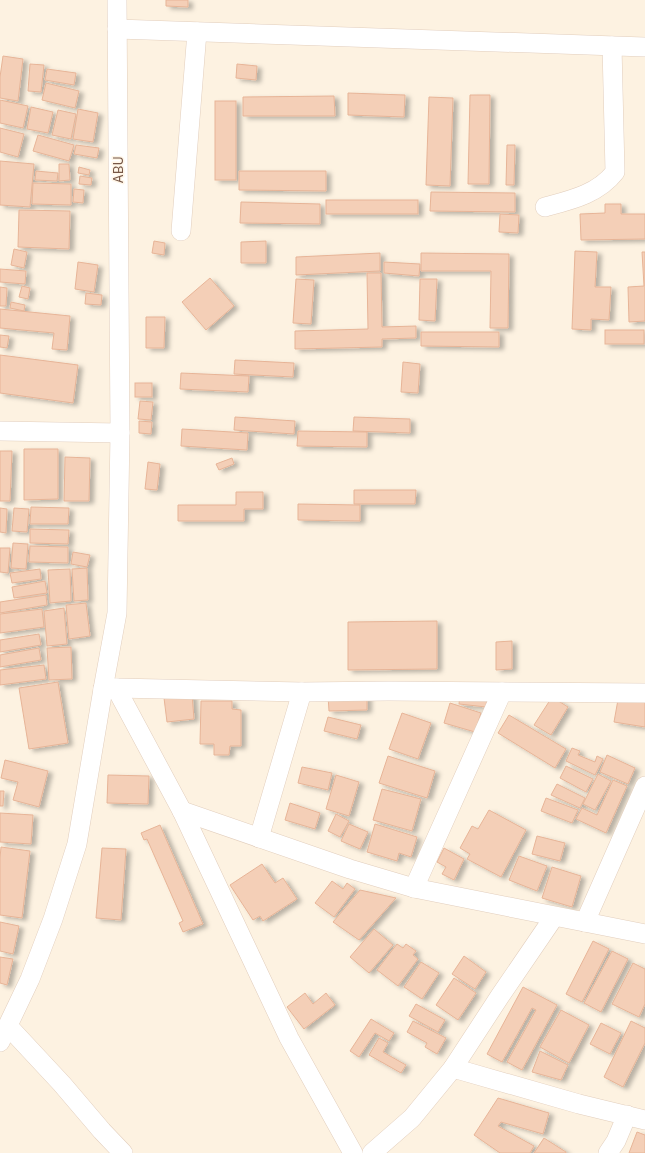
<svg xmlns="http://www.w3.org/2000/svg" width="645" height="1153" font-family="'Public Sans',sans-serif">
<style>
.building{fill:#f4cfb7;stroke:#e7b497;filter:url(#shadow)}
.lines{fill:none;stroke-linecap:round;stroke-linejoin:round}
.minor-casing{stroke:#e2cebd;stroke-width:20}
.minor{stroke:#fff;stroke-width:19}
.labels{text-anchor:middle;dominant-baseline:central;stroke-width:3;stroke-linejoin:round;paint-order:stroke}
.street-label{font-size:13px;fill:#765747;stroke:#fff6e8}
</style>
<defs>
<filter id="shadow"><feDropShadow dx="4.5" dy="2.5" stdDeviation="2" flood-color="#0004"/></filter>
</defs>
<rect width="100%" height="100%" fill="#fdf2e1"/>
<g class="building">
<polygon points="166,0 188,0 188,7 166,6"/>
<polygon points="3,56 23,59 18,101 0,98 0,77"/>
<polygon points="30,64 44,65 41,92 28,91"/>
<polygon points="237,64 257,66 256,80 236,78"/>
<polygon points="47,69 76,73 74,85 45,80"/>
<polygon points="46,83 79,91 75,108 42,100"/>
<polygon points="348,93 405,95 404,117 348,115"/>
<polygon points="470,95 490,95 489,184 468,184"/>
<polygon points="334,96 335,116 243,116 243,97"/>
<polygon points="429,97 453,98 450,186 426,185"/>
<polygon points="0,100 28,106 23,128 0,123"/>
<rect x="215" y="101" width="21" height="79"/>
<polygon points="31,107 53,112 48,133 27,129"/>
<polygon points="78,109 98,113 93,142 73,139"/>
<polygon points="58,110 76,114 71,139 52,135"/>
<polygon points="0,128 24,134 18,157 0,152"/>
<polygon points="38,135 74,145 69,161 33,151"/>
<polygon points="76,145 99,148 97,158 74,154"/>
<polygon points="507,145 515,145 514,185 506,185"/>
<polygon points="0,161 34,164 30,207 0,205"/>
<polygon points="59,164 69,164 70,180 59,181"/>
<polygon points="79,167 90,170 89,175 78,173"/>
<polygon points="36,171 58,173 57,181 35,180"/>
<polygon points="239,171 326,171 326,191 239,190"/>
<polygon points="80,176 92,178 91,185 79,184"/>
<polygon points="33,183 71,184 71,205 32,204"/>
<polygon points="74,189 84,190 83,203 73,202"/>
<polygon points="431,192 515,193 515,212 430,211"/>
<rect x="326" y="200" width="92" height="14"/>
<polygon points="241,202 320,204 320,224 240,223"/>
<polygon points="605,204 621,204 621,214 645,214 645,239 581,240 580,214 605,213"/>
<polygon points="19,210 70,211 69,249 18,247"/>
<polygon points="500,214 519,215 518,233 499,232"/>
<polygon points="154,241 165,243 164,255 152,253"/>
<polygon points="266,241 266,263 241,263 241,242"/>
<polygon points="14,249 27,252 24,268 11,265"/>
<polygon points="575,251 597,252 595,287 611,287 609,320 591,319 591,330 572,329"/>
<polygon points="642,252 645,252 645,321 629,322 628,287 644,286"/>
<polygon points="380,253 380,271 296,275 296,257"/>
<polygon points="421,253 509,254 508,328 490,328 491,271 421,271"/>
<polygon points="78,262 98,265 94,292 75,289"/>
<polygon points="384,262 420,264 419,276 384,273"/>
<polygon points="0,269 26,271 25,284 0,282"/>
<polygon points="367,273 381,273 382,327 416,326 416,338 382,339 382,347 295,349 295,331 368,329"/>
<polygon points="210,278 234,306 206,330 182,302"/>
<polygon points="296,279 314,280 311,324 293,323"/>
<polygon points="420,279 437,279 435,321 419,320"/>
<polygon points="22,286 30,288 28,299 19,297"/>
<polygon points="0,287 7,288 6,306 0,306"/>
<polygon points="86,293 102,295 101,305 85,304"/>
<polygon points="11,302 25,305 24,311 10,308"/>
<polygon points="0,309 70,316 67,350 52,349 54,333 0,328"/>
<polygon points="146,317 165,317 164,348 146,348"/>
<rect x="605" y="330" width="39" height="14"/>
<polygon points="421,332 499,332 499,347 421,346"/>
<polygon points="0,335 9,336 7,348 0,347"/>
<polygon points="0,355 78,365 73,403 0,393"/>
<polygon points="235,360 294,363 293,377 234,374"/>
<polygon points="403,362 420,364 418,393 401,392"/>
<polygon points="181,373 249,376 248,392 180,389"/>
<rect x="135" y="383" width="17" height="14"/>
<polygon points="140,401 153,402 151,420 138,419"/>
<polygon points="235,417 295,421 294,434 234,430"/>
<polygon points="354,417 410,419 410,433 353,431"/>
<polygon points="139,421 152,422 151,434 139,433"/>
<polygon points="182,429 248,433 247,450 181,446"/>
<polygon points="298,431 367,432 367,447 297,446"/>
<polygon points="24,449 58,449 58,499 24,500"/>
<polygon points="0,451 12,451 10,501 0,501"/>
<polygon points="65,457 90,458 89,501 64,501"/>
<polygon points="232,458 234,464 219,470 216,464"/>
<polygon points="148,462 160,464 157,490 145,489"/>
<polygon points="354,490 416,490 415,504 354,504"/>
<polygon points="236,492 263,492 263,509 244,509 244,521 178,521 178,505 236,505"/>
<polygon points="298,504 360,505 360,521 298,520"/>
<polygon points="31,507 69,508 68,524 30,524"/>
<polygon points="0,508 7,509 6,533 0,532"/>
<polygon points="14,508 29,509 27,532 12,531"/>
<polygon points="30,529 69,530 68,544 30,543"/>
<polygon points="13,543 28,544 26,569 11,568"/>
<polygon points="30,546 68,547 68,563 29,562"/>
<polygon points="0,548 10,548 8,573 0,572"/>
<polygon points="73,552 90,555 87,567 71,564"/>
<polygon points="87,568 88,600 74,601 72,569"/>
<polygon points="40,569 41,579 12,583 10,573"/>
<polygon points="70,569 71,601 50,603 48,570"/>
<polygon points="45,581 47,593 14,598 12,587"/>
<polygon points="46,595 47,605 0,613 0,602"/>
<polygon points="86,603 90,636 69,639 66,605"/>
<polygon points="64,608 67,644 47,646 44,611"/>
<polygon points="42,609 44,627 0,633 0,614"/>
<polygon points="437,621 437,669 348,670 348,622"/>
<polygon points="39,634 41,645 0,652 0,640"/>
<polygon points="512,641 512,669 496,670 496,642"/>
<polygon points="71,647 72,679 49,680 47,648"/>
<polygon points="39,648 41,660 0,667 0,655"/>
<polygon points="44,665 46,679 0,685 0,670"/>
<polygon points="58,682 68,743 29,749 19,688"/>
<polygon points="192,694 194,719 167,722 164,698"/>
<polygon points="460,694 487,697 486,707 459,704"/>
<polygon points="619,694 645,698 645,727 614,722"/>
<polygon points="328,696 367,696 367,710 329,711"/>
<polygon points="552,697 568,707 551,735 534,725"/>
<polygon points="201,701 232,701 232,709 241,710 241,746 230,746 229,755 214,755 214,744 200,744"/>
<polygon points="450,703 481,713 475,732 444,723"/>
<polygon points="402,713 431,723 418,759 389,749"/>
<polygon points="509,715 566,749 555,768 498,733"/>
<polygon points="328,717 361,725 357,739 324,731"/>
<polygon points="572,748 580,751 578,755 595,762 597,756 603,759 595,775 566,761"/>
<polygon points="607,755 635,768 628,784 600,772"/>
<polygon points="388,756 435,771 427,798 379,783"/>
<polygon points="5,760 48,771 39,807 13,800 18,782 1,778"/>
<polygon points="566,766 593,779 586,792 560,778"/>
<polygon points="302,767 332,773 328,790 298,783"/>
<polygon points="598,774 611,781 595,810 583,804"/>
<polygon points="108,775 149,776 148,804 107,803"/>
<polygon points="336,775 359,782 349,816 326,809"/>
<polygon points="613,780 627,786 606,833 576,819 582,808 597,815"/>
<polygon points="557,784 585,798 580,808 551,795"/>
<polygon points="382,789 421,799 412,831 373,820"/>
<polygon points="0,791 4,791 3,806 0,806"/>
<polygon points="546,798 578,810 572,823 541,811"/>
<polygon points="290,803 320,813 315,829 285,820"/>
<polygon points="489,810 526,830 501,877 467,859 470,854 460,848 472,826 478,829"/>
<polygon points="0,813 33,815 31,844 0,842"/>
<polygon points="336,814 349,821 340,837 328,831"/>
<polygon points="349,824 368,832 360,849 341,841"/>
<polygon points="375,824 417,837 411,857 399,853 397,861 367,852"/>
<polygon points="160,825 203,924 183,932 179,923 183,921 147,839 144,840 141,833"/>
<polygon points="537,836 565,843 560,861 532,854"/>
<polygon points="1,847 30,851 22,918 0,915 0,858"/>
<polygon points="102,848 126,849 121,920 96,918"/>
<polygon points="444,848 464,859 454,880 442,874 446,867 437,862"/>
<polygon points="519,856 547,866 537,891 509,880"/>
<polygon points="262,864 275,883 283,878 297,899 263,921 260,916 253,920 230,885"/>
<polygon points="552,867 581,876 572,907 542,898"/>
<polygon points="332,881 343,889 347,883 355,889 334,917 315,903"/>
<polygon points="360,890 396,898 359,940 333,922"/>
<polygon points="0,922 19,926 13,954 0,951"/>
<polygon points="374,929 393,945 369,973 350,957"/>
<polygon points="593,941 609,949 582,1002 566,994"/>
<polygon points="397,944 403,948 406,944 416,951 413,955 418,959 398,986 377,970"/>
<polygon points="612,951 628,959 601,1012 584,1003"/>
<polygon points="464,956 486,972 475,989 452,974"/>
<polygon points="0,957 13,959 7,985 0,983"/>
<polygon points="421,962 439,973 422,999 404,987"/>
<polygon points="633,963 645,969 645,1004 639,1017 612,1004"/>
<polygon points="454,978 476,993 458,1020 436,1005"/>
<polygon points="523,987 557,1005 522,1070 507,1062 536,1010 532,1008 502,1062 487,1054"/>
<polygon points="305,993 313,1004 326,993 335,1005 304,1029 287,1007"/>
<polygon points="416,1004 445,1020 438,1032 409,1016"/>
<polygon points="561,1010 589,1025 569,1063 540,1047"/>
<polygon points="371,1019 394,1033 389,1041 375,1033 359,1057 350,1051"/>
<polygon points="413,1021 446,1038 437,1054 425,1047 427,1043 407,1032"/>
<polygon points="631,1021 645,1028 645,1043 623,1087 604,1077"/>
<polygon points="601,1023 621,1033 610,1054 590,1044"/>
<polygon points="379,1038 388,1043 383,1052 406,1065 401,1073 369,1055"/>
<polygon points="540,1051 568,1065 561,1080 532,1072"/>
<polygon points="498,1098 549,1113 543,1134 501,1122 498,1126 534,1146 530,1153 500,1153 474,1135"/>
<polygon points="637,1132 645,1135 645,1153 629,1153"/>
<polygon points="544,1138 566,1152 566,1153 534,1153"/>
</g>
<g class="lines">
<defs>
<g id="minor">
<polyline points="117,29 645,47"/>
<path d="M 545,207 C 571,200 598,194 615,172 L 612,46"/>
<polyline points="181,231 197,32"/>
<polyline points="0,431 120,433"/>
<polyline points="116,688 302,692 389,691 645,693"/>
<polyline points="103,689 116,688 182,811 289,1038 353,1153"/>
<polyline points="182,811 350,869 414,888 645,934"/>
<polyline points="259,838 302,692"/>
<polyline points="414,888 502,692"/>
<polyline points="585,922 645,786"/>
<polyline points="8,1026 62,1084 102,1131 123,1153"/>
<polyline points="0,1042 30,979 53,919 77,844 103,689 117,613 120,433 117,0"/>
<polyline points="453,1068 579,1104 645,1120"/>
<polyline points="372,1153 412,1118 453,1068 500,996 554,917"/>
<polyline points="608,1153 616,1141 627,1115"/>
</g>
</defs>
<use href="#minor" class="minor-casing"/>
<use href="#minor" class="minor"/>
</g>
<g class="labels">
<g class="street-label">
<text transform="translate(118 170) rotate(-90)">ABU</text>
</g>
</g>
</svg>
